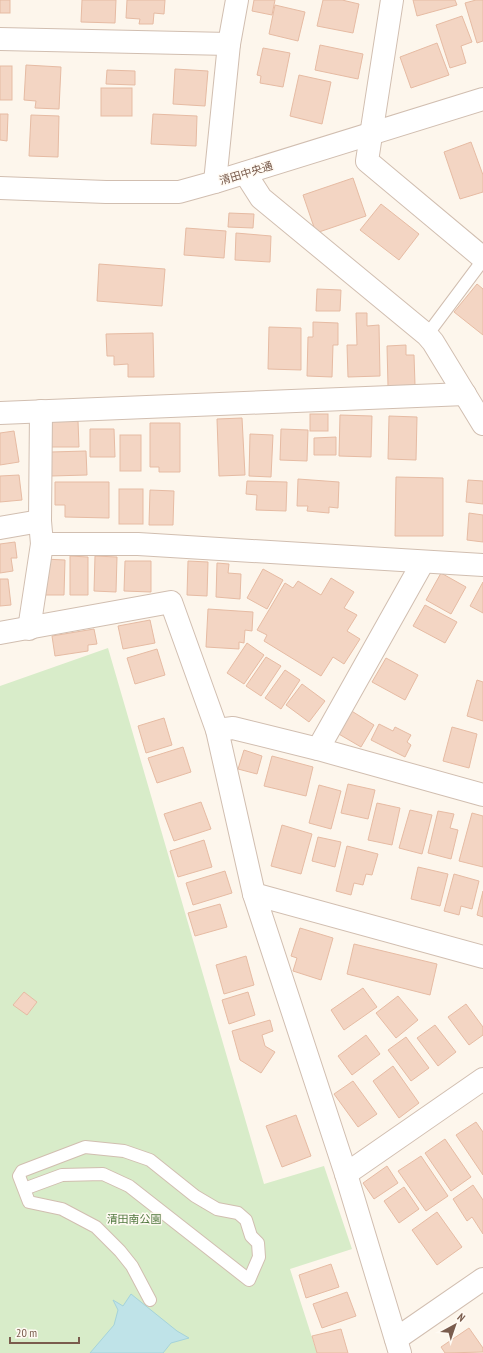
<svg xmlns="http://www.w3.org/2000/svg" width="483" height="1353" font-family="'PT Sans Narrow','Noto Sans JP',sans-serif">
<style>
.green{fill:#d8ecc9}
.water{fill:#bfe3e8;stroke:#a5d3da}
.building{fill:#f3d5c3;stroke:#e6bba3}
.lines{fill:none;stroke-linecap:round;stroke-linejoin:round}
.service-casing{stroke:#d1beb0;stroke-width:14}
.minor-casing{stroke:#d1beb0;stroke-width:24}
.tertiary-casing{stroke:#d1beb0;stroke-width:24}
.service{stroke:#fff;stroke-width:12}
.minor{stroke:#fff;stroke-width:22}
.tertiary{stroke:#fff;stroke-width:22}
.labels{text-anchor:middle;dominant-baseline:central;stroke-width:3;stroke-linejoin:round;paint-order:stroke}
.street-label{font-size:11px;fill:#7a5c4d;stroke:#fffaf3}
.park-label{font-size:11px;fill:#537a41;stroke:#fffaf3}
</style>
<rect width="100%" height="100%" fill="#fdf6ec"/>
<polygon class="green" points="108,648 264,1184 324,1166 352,1249 290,1269 317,1353 0,1353 0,686"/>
<polygon class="water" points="131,1294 177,1331 189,1338 171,1343 163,1353 90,1353 114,1325 118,1310 113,1300 123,1306"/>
<g class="building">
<rect x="0" y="0" width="10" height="13"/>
<polygon points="82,0 116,0 115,23 81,22"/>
<polygon points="127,0 165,0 164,14 154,13 153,24 139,24 140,19 126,18"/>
<polygon points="254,0 275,0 272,15 252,11"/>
<polygon points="323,0 342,0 359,4 353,33 317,26"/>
<polygon points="413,0 455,0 457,5 417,16"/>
<polygon points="476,0 483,0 483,41 477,43 465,3"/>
<polygon points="275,5 305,12 298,41 269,34"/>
<polygon points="462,16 472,42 461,46 466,63 450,68 436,25"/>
<polygon points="437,43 449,75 411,88 400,57"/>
<polygon points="320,45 363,54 358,79 315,70"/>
<polygon points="263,48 290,53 283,87 260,83 261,76 257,75"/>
<polygon points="26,65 61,67 59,109 35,108 36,101 24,100"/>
<rect x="0" y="66" width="12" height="34"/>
<polygon points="175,69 208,71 205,106 173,104"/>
<polygon points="107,70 135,71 135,85 106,84"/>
<polygon points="299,75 331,82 322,124 290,116"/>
<rect x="101" y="88" width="31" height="28"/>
<polygon points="0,114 8,114 7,141 0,140"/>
<polygon points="153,114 197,116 196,146 151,144"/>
<polygon points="31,115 59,116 58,157 29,156"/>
<polygon points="471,142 483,175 483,192 460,199 444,152"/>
<polygon points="353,178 366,216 316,233 303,195"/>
<polygon points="381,204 419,234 399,260 360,230"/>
<polygon points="229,213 254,214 253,228 228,227"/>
<polygon points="186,228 226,231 224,258 184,255"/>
<polygon points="236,233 271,236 270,262 235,260"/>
<polygon points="99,264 165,269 162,306 97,301"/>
<polygon points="477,284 483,289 483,335 454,312"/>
<polygon points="317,289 341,290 340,311 316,311"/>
<polygon points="356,313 367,313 367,326 379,325 380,376 348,377 347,345 357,345"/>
<polygon points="313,322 338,323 338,345 333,345 332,377 307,376 308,337 313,337"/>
<polygon points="269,327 301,328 301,370 268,369"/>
<polygon points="153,333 154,377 128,377 128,364 114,365 114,356 107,356 106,334"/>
<polygon points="406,345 406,355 414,355 415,385 388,386 387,346"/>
<rect x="310" y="414" width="18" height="17"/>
<polygon points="340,415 372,416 371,457 339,456"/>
<polygon points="389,416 417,417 416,460 388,459"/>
<polygon points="242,418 245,475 219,476 217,419"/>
<polygon points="49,421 78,421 79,447 50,447"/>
<polygon points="150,423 180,423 180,472 159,472 159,467 150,467"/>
<polygon points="90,429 114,429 115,457 90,457"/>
<polygon points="281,429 308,430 307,461 280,460"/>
<polygon points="14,431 19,462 0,465 0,433"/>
<polygon points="250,434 273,435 271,477 249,476"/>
<rect x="120" y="435" width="21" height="36"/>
<polygon points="336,437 336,455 314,455 314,438"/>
<polygon points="86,451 87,475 51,476 51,452"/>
<polygon points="19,475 22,500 0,502 0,476"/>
<polygon points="396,477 443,478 443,536 395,536"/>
<polygon points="298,479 339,482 338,508 329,507 329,513 307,511 308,506 297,506"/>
<polygon points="468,480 483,481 483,504 466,502"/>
<polygon points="247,481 287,482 286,511 256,510 257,495 246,494"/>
<polygon points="55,482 109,482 109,518 65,517 65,505 55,505"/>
<rect x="119" y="489" width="24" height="35"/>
<polygon points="150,490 174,491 173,525 149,525"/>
<polygon points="469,513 483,515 483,542 467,540"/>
<polygon points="15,542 17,558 11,558 13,571 0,573 0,544"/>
<polygon points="70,556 88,557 88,595 70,595"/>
<polygon points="95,556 117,557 116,592 94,591"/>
<polygon points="44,559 65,560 64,595 43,595"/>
<polygon points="125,561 151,561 151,592 124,591"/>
<polygon points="188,561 208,562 207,596 187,595"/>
<polygon points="217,563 229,564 228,573 241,574 240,599 216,597"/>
<polygon points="263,569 283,580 267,609 247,598"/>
<polygon points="441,573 466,587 451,614 426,600"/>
<polygon points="331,578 354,592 344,608 357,615 347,631 360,639 344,664 333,657 321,676 264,641 267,635 257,630 285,583 293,588 298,581 321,595"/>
<polygon points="0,579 8,579 11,605 0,606"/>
<polygon points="483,582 483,613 470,606"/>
<polygon points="425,605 457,622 445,643 413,626"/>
<polygon points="208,609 253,612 252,631 245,630 244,643 239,642 239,649 206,647"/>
<polygon points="150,620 155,643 123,649 118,626"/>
<polygon points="94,629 97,644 88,645 88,651 55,656 52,636"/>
<polygon points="247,643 264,655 244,684 227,673"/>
<polygon points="157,649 165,675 135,684 127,658"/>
<polygon points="266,657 281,666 261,696 246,686"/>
<polygon points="386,658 418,675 405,700 372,682"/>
<polygon points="285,670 300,680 281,709 265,698"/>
<polygon points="477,680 483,682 483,721 467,716"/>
<polygon points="302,684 325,701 309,722 286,705"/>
<polygon points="350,710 374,725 361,747 337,733"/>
<polygon points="164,718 172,745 146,753 138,726"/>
<polygon points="379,724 393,731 395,727 411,735 407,742 411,745 405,757 371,740"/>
<polygon points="452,727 477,734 469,768 443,761"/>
<polygon points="183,747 191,772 157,783 148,758"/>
<polygon points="244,750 262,756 257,774 238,769"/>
<polygon points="272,756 313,767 306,796 264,786"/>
<polygon points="348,784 375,790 368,819 341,813"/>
<polygon points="319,785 341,791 331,829 309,823"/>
<polygon points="201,802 211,829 174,841 164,814"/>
<polygon points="377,803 400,808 392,845 368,840"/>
<polygon points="410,810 432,815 422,854 399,848"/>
<polygon points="438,811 454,814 450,828 458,830 451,859 428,853"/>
<polygon points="472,813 483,816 483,867 459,861"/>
<polygon points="282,825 312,834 301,874 271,866"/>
<polygon points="318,837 341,842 335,867 312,861"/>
<polygon points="204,840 212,867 178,877 170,851"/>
<polygon points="347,846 378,854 372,875 366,874 363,885 354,883 351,895 336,891"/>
<polygon points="418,867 448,874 440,906 411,899"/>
<polygon points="225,871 232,893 193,905 186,883"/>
<polygon points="454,874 479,881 472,909 461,906 459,915 444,911"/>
<polygon points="483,891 483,917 477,915"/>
<polygon points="220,904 227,927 195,936 188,913"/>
<polygon points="300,928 333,938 321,980 293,971 297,958 291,956"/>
<polygon points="354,944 437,964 430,995 347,974"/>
<polygon points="246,956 254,985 224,994 216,965"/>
<polygon points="363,988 377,1007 344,1030 331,1010"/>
<polygon points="24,992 37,1002 27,1015 13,1005"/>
<polygon points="248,992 255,1015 229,1024 222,1000"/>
<polygon points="398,996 418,1020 396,1038 376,1013"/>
<polygon points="466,1004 483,1027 483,1035 469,1045 448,1017"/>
<polygon points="270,1020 273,1031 262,1035 265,1046 275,1052 261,1073 240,1060 232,1031"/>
<polygon points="435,1025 456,1052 438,1066 417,1038"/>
<polygon points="366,1035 380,1054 352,1075 338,1056"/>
<polygon points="406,1037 429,1068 411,1081 388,1050"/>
<polygon points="393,1066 419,1103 399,1118 373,1081"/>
<polygon points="353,1081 377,1114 358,1127 334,1094"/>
<polygon points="296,1115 311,1156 282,1167 266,1126"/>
<polygon points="476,1122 483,1132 483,1175 456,1135"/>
<polygon points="445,1139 471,1177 451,1191 425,1153"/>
<polygon points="421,1156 448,1196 426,1211 398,1171"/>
<polygon points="387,1166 398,1183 374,1199 363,1183"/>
<polygon points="473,1185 483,1200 483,1234 472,1217 467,1221 453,1199"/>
<polygon points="404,1187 419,1209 399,1223 384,1201"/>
<polygon points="437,1212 462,1247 437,1265 412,1230"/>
<polygon points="331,1264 339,1287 306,1298 299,1275"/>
<polygon points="347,1292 356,1316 322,1328 313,1304"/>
<polygon points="469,1328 483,1348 483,1352 445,1353 441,1347"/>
<polygon points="341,1329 348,1353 317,1353 312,1336"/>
</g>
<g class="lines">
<defs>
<g id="service">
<polyline points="427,335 483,260"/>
<polyline points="24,1189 62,1175 103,1174 129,1186 249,1280 259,1257 258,1243 251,1236 246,1220 238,1213 217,1209 195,1196 150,1160 124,1151 85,1147 22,1171 19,1176 29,1202 62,1209 96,1227 120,1251 132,1266 150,1300"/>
</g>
<g id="minor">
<polyline points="392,0 367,161 483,258"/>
<polyline points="0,39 229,44"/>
<polyline points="215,182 229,44 237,0"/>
<polyline points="41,411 40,521 42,544 138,544 483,565"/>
<polyline points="0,413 465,394"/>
<polyline points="0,528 40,521"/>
<polyline points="29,629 42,544"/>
<polyline points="0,633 171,602 217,730 254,894 346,1174 400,1353"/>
<polyline points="217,730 233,728 318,749 483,795"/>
<polyline points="318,749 423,562"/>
<polyline points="254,894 483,957"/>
<polyline points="346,1174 483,1079"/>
<polyline points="396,1339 483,1279"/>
</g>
<g id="tertiary">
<polyline points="245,173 261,198 427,335 433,342 483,424"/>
<polyline points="0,188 106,192 179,192 215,182 483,99"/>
</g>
</defs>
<use href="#service" class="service-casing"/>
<use href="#minor" class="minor-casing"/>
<use href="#tertiary" class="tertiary-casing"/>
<use href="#service" class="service"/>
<use href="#minor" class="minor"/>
<use href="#tertiary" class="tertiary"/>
</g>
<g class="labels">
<g class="street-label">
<text transform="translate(246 173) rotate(-17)">清田中央通</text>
</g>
<g class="park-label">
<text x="134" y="1219">清田南公園</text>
</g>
</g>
<g transform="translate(455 1325) rotate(40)" stroke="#fffaf3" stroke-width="3" paint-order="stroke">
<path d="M0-3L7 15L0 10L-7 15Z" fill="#7a5c4d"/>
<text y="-6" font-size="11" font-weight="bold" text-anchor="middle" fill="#7a5c4d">N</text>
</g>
<path d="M10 1337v6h69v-6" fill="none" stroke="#7a5c4d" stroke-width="2"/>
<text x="16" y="1337" font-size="12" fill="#7a5c4d" stroke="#fffaf3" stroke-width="3" paint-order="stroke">20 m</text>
</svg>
